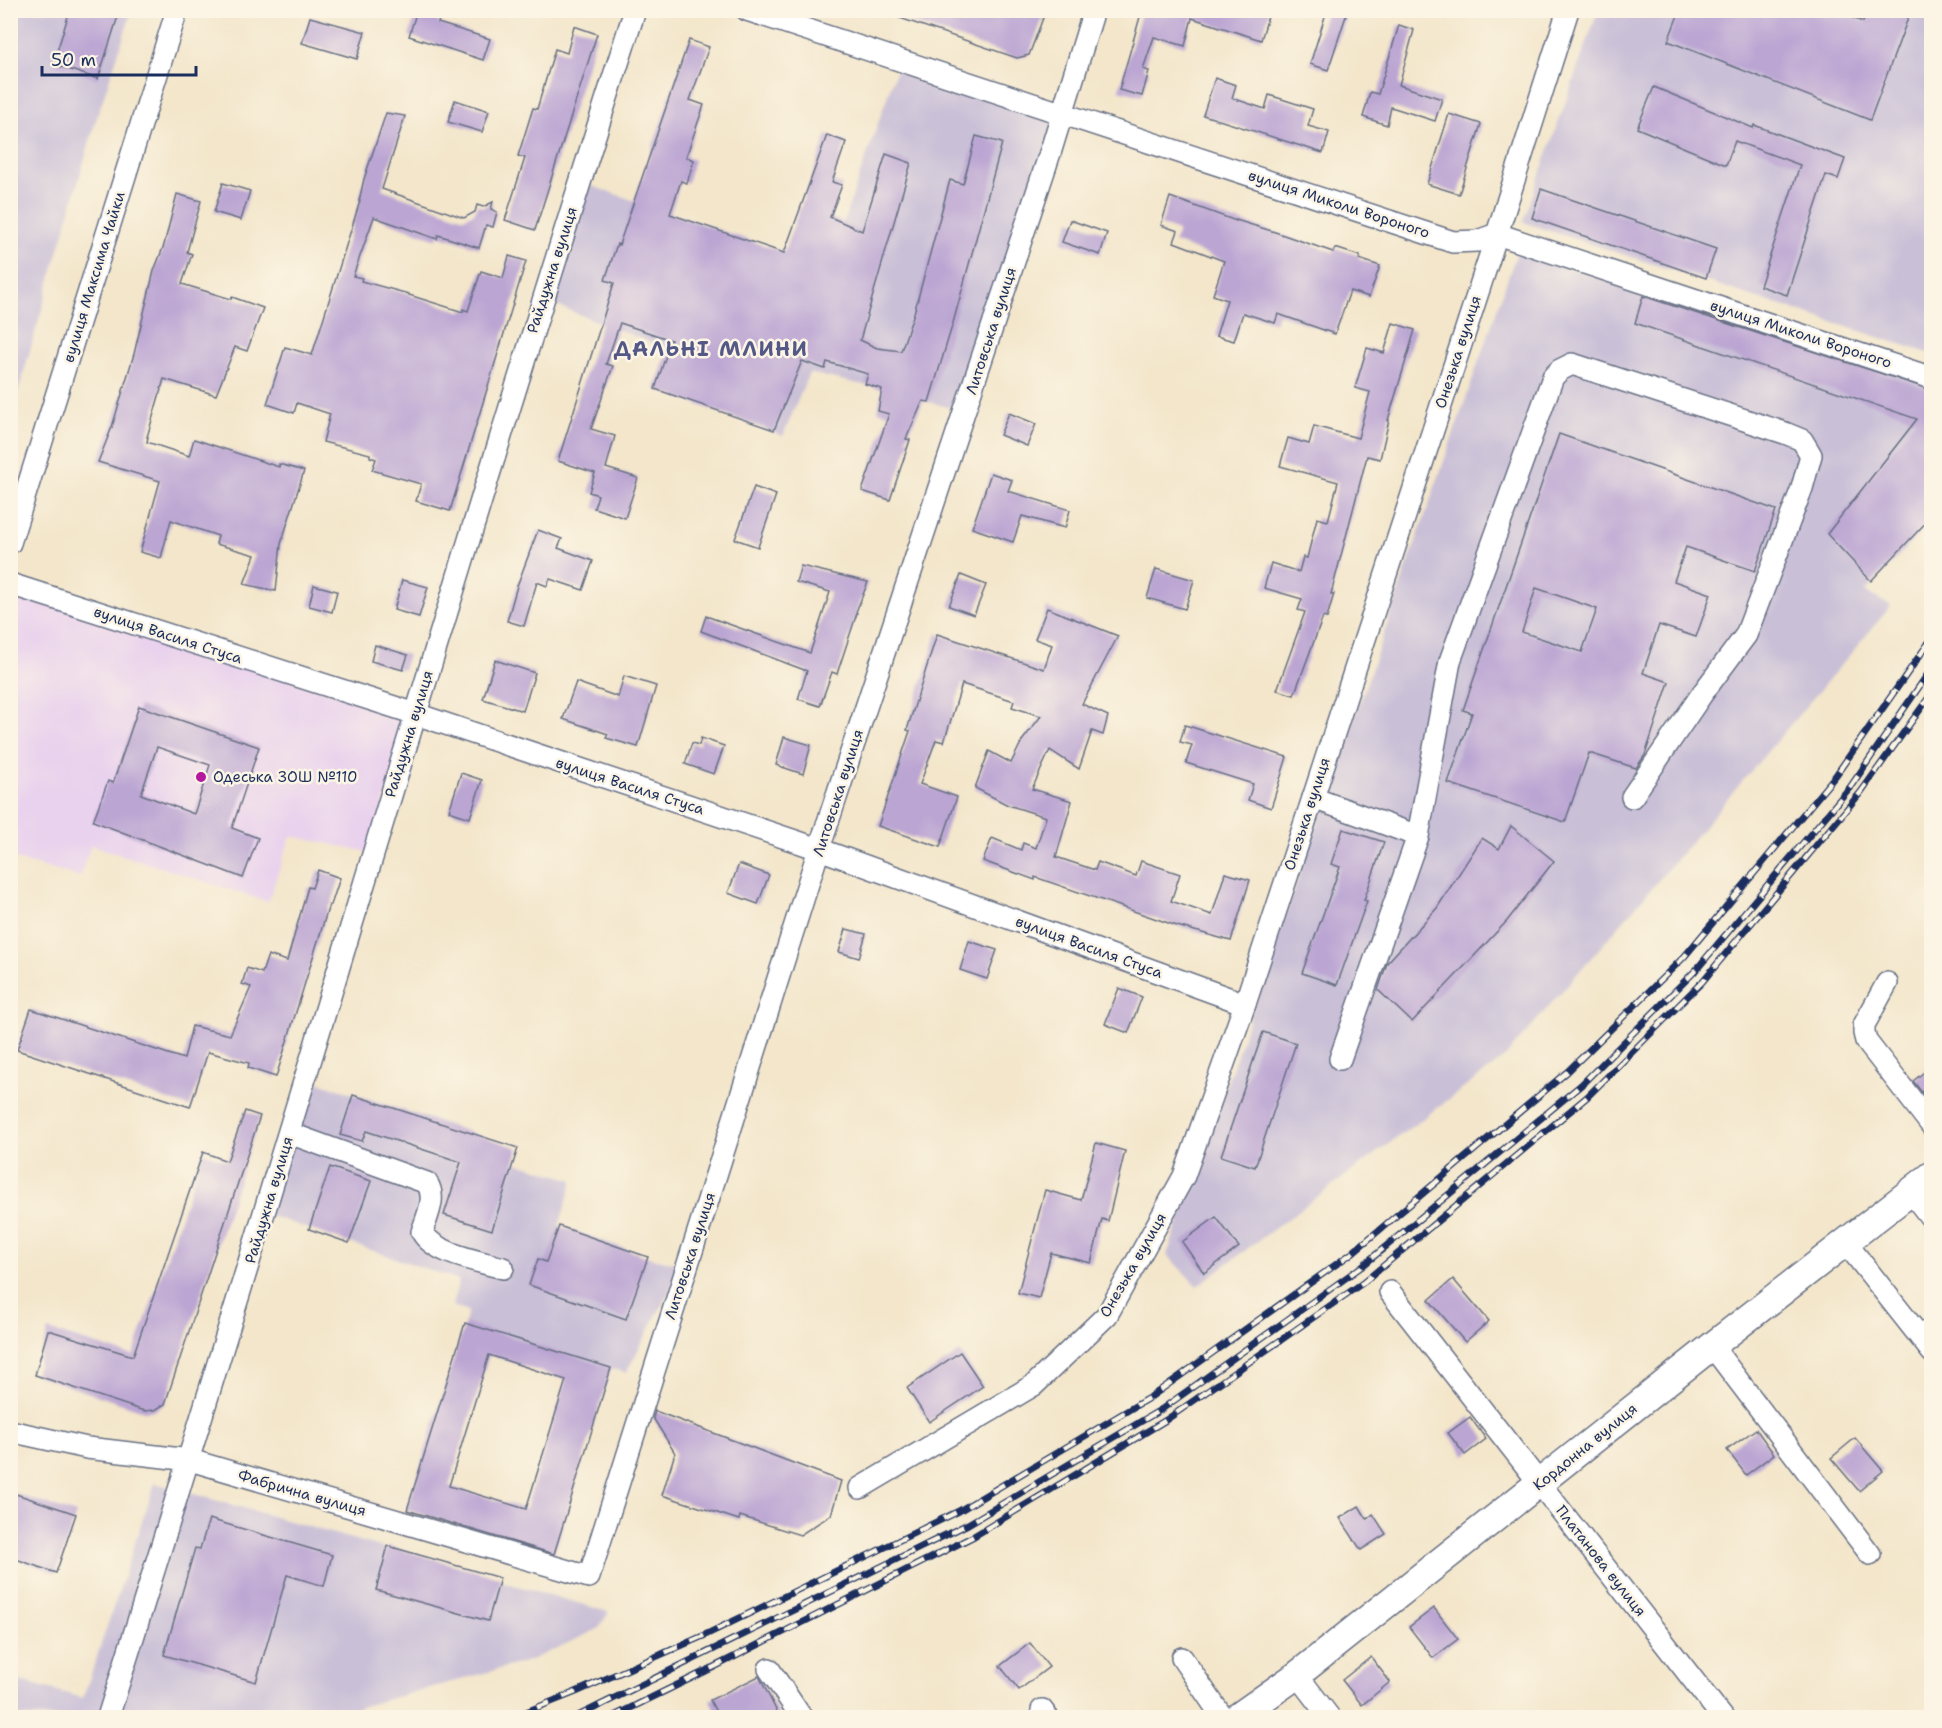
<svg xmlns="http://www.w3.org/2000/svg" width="1942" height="1728" font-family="'Shantell Sans',sans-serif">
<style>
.built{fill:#e9d2ed}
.industrial{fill:#c9bfd7}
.building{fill:#bba5d3;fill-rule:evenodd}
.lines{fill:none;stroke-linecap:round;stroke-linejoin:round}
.minor-casing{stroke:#676f84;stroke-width:24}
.major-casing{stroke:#676f84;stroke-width:30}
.minor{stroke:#fff;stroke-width:21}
.major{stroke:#fff;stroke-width:27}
.rail-casing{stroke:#1b2f5e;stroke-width:7}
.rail{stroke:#fcf5e5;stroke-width:4.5;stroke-dasharray:14;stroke-linecap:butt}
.poi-dot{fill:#b5179e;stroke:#fcf5e5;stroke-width:2}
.labels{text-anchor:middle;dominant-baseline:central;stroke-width:5;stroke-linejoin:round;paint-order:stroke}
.street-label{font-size:15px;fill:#1b2f5e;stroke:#fcf5e5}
.poi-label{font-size:15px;fill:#1b2f5e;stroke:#fcf5e5;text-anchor:start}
.district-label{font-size:21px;font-weight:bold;letter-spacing:1.5px;fill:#535887;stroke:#fcf5e5}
</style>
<rect width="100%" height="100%" fill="#fcf5e5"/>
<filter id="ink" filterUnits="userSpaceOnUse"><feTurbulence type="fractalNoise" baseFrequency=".0167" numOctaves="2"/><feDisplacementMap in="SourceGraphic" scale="12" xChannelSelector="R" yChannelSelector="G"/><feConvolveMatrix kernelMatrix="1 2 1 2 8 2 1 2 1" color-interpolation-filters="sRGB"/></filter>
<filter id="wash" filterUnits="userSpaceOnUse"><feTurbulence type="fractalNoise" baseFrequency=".008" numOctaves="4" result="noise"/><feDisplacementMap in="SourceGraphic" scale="24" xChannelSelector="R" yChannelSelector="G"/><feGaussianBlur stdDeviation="1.35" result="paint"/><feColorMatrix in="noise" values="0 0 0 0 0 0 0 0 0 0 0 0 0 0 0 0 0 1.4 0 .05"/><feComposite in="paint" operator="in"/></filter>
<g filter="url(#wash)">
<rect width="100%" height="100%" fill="#f3e6cb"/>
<polygon class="built" points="14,590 410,718 368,852 291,836 268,902 91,845 80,877 11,858 10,600"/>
<g class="industrial">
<polygon points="11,11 132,11 95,123 11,417"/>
<polygon points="1598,11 1931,11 1931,354 1523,222"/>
<polygon points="899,63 1058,115 962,411 882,389 809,373 783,436 655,389 668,349 545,301 583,183 784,252 800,208 843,223"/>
<polygon points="1517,252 1931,380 1931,521 1865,592 1891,606 1651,889 1503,1059 1197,1286 1167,1255"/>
<polygon points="309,1079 518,1148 514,1162 573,1180 559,1226 648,1257 683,1265 626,1373 465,1323 468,1311 452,1306 459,1280 265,1214"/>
<polygon points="155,1483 609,1612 598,1629 529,1661 323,1717 11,1717 10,1678 83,1698"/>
</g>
<g id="blocks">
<g class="building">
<polygon points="70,10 120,10 98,79 53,64"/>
<polygon points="417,10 442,10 438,23 490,39 483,60 409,36"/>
<polygon points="885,10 1046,10 1029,55 1017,58 885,13"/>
<polygon points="1142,10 1270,10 1261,40 1192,18 1185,46 1154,37 1143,69 1149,71 1142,96 1119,90"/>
<polygon points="1327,10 1348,10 1328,70 1310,64"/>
<polygon points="1680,10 1832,10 1863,22 1868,10 1911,10 1870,120 1668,41"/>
<polygon points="310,17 365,32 357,59 302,43"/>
<polygon points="1399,25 1414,30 1399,85 1442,99 1435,121 1391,107 1387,125 1363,117 1370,92 1378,94"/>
<polygon points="574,26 597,34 535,230 505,220 525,158 518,156 533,108 537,109 555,49 567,53"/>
<polygon points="689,40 709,47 690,100 704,105 686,157 694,160 687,183 681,181 670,214 784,253 827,135 846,142 832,182 842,185 830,217 862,231 886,154 911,163 860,340 877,348 901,351 914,313 950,180 963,184 976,136 1002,143 953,323 929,402 923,401 906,439 910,440 890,500 862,491 889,414 878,411 882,389 865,384 868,374 827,362 825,369 802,361 774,430 655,389 671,340 620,323 606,364 613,366 591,429 615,436 606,468 638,478 625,518 594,508 598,495 589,492 595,473 558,461 614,283 605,280 617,244 619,245"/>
<polygon points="1215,78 1236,85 1232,98 1265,109 1269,95 1313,109 1308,126 1329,132 1323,153 1203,115"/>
<polygon points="1654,87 1753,128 1754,125 1845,159 1838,179 1826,175 1787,295 1760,286 1800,165 1735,141 1726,165 1637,128"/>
<polygon points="455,100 489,111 482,132 448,122"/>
<polygon points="386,113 405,116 382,189 464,218 475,212 477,205 483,207 493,202 491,209 497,212 493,227 486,225 479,248 438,235 437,239 374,217 353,276 362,278 361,281 409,294 409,295 463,312 463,309 468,311 481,271 503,278 509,256 526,261 450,511 416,501 421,484 372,470 376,459 370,457 370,454 323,442 330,414 297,403 294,413 267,404 285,347 312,355 360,201 359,201 364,179"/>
<polygon points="1449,114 1481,124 1459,194 1427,184"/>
<polygon points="223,183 250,191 241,220 214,212"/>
<polygon points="1541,189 1716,249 1706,278 1532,218"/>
<polygon points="177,194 201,201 187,252 192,254 182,284 231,299 232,297 263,308 247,351 235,347 216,395 164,379 147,437 148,437 147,442 189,456 194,439 279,467 279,464 304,471 281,544 276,591 244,584 255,555 216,544 218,536 171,520 161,558 140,552 160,481 98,462 112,427 134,354 154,271 164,245"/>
<polygon points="1170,197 1236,221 1236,220 1275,232 1333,252 1335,248 1360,256 1359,259 1380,266 1369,297 1350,291 1335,334 1278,314 1275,323 1243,313 1234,341 1216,336 1227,300 1213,295 1224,261 1174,242 1178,231 1161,225"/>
<polygon points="1070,220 1107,233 1100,255 1062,242"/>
<polygon points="1643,296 1932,390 1932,516 1871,581 1827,534 1917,419 1635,323"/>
<polygon points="1393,323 1415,330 1388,420 1389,420 1380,459 1367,456 1331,594 1334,594 1330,607 1327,618 1323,617 1294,695 1277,690 1305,612 1298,610 1302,599 1264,588 1271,563 1299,572 1303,557 1307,558 1317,518 1328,521 1338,482 1280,466 1288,438 1309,444 1314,426 1358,438 1370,392 1355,388 1367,348 1384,353"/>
<polygon points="1009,413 1036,424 1027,446 1000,435"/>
<path d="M 1559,434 L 1776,510 L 1755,571 L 1686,547 L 1674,581 L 1711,594 L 1696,637 L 1659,625 L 1643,673 L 1669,682 L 1645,755 L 1636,768 L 1589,753 L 1565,822 L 1448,783 L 1472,713 L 1463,710 ZM 1536,588 L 1597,609 L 1582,652 L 1522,632 Z"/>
<polygon points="991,473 1012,480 1008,491 1070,510 1065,528 1022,516 1013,542 972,528"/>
<polygon points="754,487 776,495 758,547 735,539"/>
<polygon points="538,530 562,539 558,548 593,561 583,590 550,579 547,586 537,582 524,626 507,621 517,586"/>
<polygon points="801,566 868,582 856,612 857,613 837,674 832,672 820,706 798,699 807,671 701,631 706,616 810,653 830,592 796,582"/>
<polygon points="1156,569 1194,580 1185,609 1147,598"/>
<polygon points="961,575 986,585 974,615 949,606"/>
<polygon points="402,580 428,587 419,617 394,610"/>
<polygon points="314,585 337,591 332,612 309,606"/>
<polygon points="1047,608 1118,636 1082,704 1108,716 1103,735 1092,731 1079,769 1050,750 1032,789 1072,801 1056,857 1095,870 1098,862 1136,876 1141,861 1180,874 1171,901 1212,915 1225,873 1250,880 1231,941 1177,926 1035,877 1035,880 983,861 992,838 1021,850 1023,843 1036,848 1046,817 1008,805 975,788 989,751 1011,763 1022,741 1041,716 1012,707 1014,701 962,684 944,742 936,740 920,784 957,797 940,847 878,826 910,731 907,730 937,634 1044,669 1052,645 1035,639"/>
<polygon points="375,645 408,655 403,670 371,661"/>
<polygon points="495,660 535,673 523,711 483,699"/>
<polygon points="624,676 656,686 638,747 606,738 608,734 563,719 576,682 618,697"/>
<path d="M 139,706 L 259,747 L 232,828 L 258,838 L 243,878 L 93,821 L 108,781 L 113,783 ZM 157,747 L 210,765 L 194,814 L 141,794 Z"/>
<polygon points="1185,725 1287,757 1271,808 1248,800 1253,784 1186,763 1192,745 1180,742"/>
<polygon points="784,737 811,745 803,774 776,765"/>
<polygon points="701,738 724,746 714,774 685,764 692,743 699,745"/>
<polygon points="461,773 482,780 470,818 449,811"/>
<polygon points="1511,826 1554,861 1507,921 1412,1022 1378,990 1387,963 1437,908 1482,838 1499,849"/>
<polygon points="1343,829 1384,842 1364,900 1367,901 1337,985 1302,973 1340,867 1331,864"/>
<polygon points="739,864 769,875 758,904 728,893"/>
<polygon points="318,870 340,878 331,905 329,905 276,1077 248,1068 249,1063 208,1052 190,1107 17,1050 31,1009 184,1059 192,1026 230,1035 251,987 242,984 247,968 262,973 268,955 287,961 308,887 312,888"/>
<polygon points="846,929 866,934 859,958 839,952"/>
<polygon points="969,941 997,950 987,979 960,970"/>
<polygon points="1119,988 1142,997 1128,1033 1105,1024"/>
<polygon points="1263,1032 1296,1043 1255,1167 1221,1156"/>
<polygon points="1932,1066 1932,1105 1913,1081"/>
<polygon points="353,1095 518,1148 492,1230 444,1215 461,1162 366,1131 362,1141 340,1135"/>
<polygon points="245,1111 260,1116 165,1404 155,1410 144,1411 35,1375 48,1330 133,1356 203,1152 227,1161"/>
<polygon points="1096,1143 1125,1151 1108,1221 1102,1219 1091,1263 1051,1253 1039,1298 1018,1293 1045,1190 1081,1200"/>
<polygon points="330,1167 371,1181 349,1243 309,1229"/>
<polygon points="1216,1217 1239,1247 1204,1273 1182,1242"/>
<polygon points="559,1226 648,1257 626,1319 529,1285 538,1259 546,1262"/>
<polygon points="1453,1279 1489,1321 1465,1342 1429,1300"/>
<path d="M 465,1323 L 611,1368 L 554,1554 L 407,1510 ZM 489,1355 L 566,1380 L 526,1509 L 449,1486 Z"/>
<polygon points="960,1352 983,1386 929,1422 907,1388"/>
<polygon points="655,1411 841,1481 831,1515 800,1535 740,1516 739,1520 662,1495 675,1453 653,1418"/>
<polygon points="1470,1417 1486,1439 1465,1455 1448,1433"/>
<polygon points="1756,1429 1774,1454 1746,1475 1727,1450"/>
<polygon points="1855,1438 1883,1471 1859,1491 1831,1458"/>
<polygon points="10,1492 76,1514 56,1573 10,1557"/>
<polygon points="1359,1506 1367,1519 1373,1514 1386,1534 1361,1550 1340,1518"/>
<polygon points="209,1519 332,1555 324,1586 287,1575 256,1682 164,1655 195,1548 200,1549"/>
<polygon points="388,1546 500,1578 488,1621 376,1590"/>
<polygon points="1434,1608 1458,1639 1433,1658 1409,1627"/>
<polygon points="1030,1643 1049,1667 1019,1690 1000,1666"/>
<polygon points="1371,1657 1390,1682 1362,1705 1342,1680"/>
<polygon points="759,1676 780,1718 719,1718 710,1700"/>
</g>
</g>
</g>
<g filter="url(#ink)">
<use href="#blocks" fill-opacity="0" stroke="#676f84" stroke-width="1.5"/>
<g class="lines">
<defs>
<g id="minor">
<polyline points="747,10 1453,242 1477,241 1497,234 1932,378"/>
<polyline points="10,543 177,10"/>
<polyline points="10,584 416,714 819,849 1245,1004"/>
<polyline points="1313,798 1418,836"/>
<polyline points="1887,983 1864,1025 1864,1033 1866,1041 1932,1126"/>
<polyline points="1340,1059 1418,836 1450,661 1553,377 1560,370 1572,364 1785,433 1802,440 1811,455 1802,488 1746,635 1702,694 1632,797"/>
<path d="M 289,1133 L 427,1183 C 437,1198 427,1216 422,1232 C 434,1254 479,1261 503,1268"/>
<polyline points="1911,1192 1932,1219"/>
<polyline points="1846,1243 1932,1352"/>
<polyline points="1390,1292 1723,1718"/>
<polyline points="1712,1346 1870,1554"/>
<polyline points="10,1431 87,1448 190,1460 589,1577 819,849 1051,150 1094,10"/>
<polyline points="860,1488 1034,1385 1107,1315 1184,1176 1245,1004 1313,798 1497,234 1568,10"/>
<polyline points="1182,1658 1223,1718"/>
<polyline points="769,1669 802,1718"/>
<polyline points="1297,1675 1330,1718"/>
<polyline points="1042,1710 1048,1718"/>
<path d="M 109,1714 C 288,1147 453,576 635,10"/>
</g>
<polyline id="major" points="1236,1718 1297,1675 1712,1346 1932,1175"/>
</defs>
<use href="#minor" class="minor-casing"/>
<use href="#major" class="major-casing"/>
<use href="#minor" class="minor"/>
<use href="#major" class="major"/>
<defs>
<g id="rail">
<polyline points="511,1718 576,1692 703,1636 959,1511 1152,1396 1352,1253 1567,1072 1684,957 1836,775 1932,638"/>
<polyline points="574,1718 968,1524 1162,1409 1361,1267 1581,1085 1696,970 1851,786 1932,668"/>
<polyline points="610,1718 714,1667 974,1536 1166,1420 1364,1282 1587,1097 1702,982 1861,792 1932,693"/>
</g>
</defs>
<use href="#rail" class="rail-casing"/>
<use href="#rail" class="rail"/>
</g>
</g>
<circle class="poi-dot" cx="201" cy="777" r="6"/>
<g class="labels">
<g class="street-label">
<text transform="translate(1339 204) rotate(18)">вулиця Миколи Вороного</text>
<text transform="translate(552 270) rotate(-72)">Райдужна вулиця</text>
<text transform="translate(94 277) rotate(-73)">вулиця Максима Чайки</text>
<text transform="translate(991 331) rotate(-72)">Литовська вулиця</text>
<text transform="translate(1801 334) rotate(18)">вулиця Миколи Вороного</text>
<text transform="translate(1458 352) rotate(-72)">Онезька вулиця</text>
<text transform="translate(168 635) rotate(18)">вулиця Василя Стуса</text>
<text transform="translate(409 734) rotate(-73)">Райдужна вулиця</text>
<text transform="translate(630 786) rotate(18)">вулиця Василя Стуса</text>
<text transform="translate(838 793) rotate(-72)">Литовська вулиця</text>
<text transform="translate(1307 814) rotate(-72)">Онезька вулиця</text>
<text transform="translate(1089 947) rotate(20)">вулиця Василя Стуса</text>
<text transform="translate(269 1200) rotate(-73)">Райдужна вулиця</text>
<text transform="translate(690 1256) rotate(-72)">Литовська вулиця</text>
<text transform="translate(1133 1265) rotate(-60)">Онезька вулиця</text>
<text transform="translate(1585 1447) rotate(-39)">Кордонна вулиця</text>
<text transform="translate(302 1493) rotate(16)">Фабрична вулиця</text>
<text transform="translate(1601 1561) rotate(52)">Платанова вулиця</text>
</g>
<g class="poi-label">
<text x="213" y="777">Одеська ЗОШ №110</text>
</g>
<g class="district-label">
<text x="711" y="349">ДАЛЬНІ МЛИНИ</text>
</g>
</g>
<rect width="1942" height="1728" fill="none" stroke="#fcf5e5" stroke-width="36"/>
<path d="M42 66v9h154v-9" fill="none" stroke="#1b2f5e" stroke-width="3"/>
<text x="51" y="66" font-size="18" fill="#1b2f5e" stroke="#fcf5e5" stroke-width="4.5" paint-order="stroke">50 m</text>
</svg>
